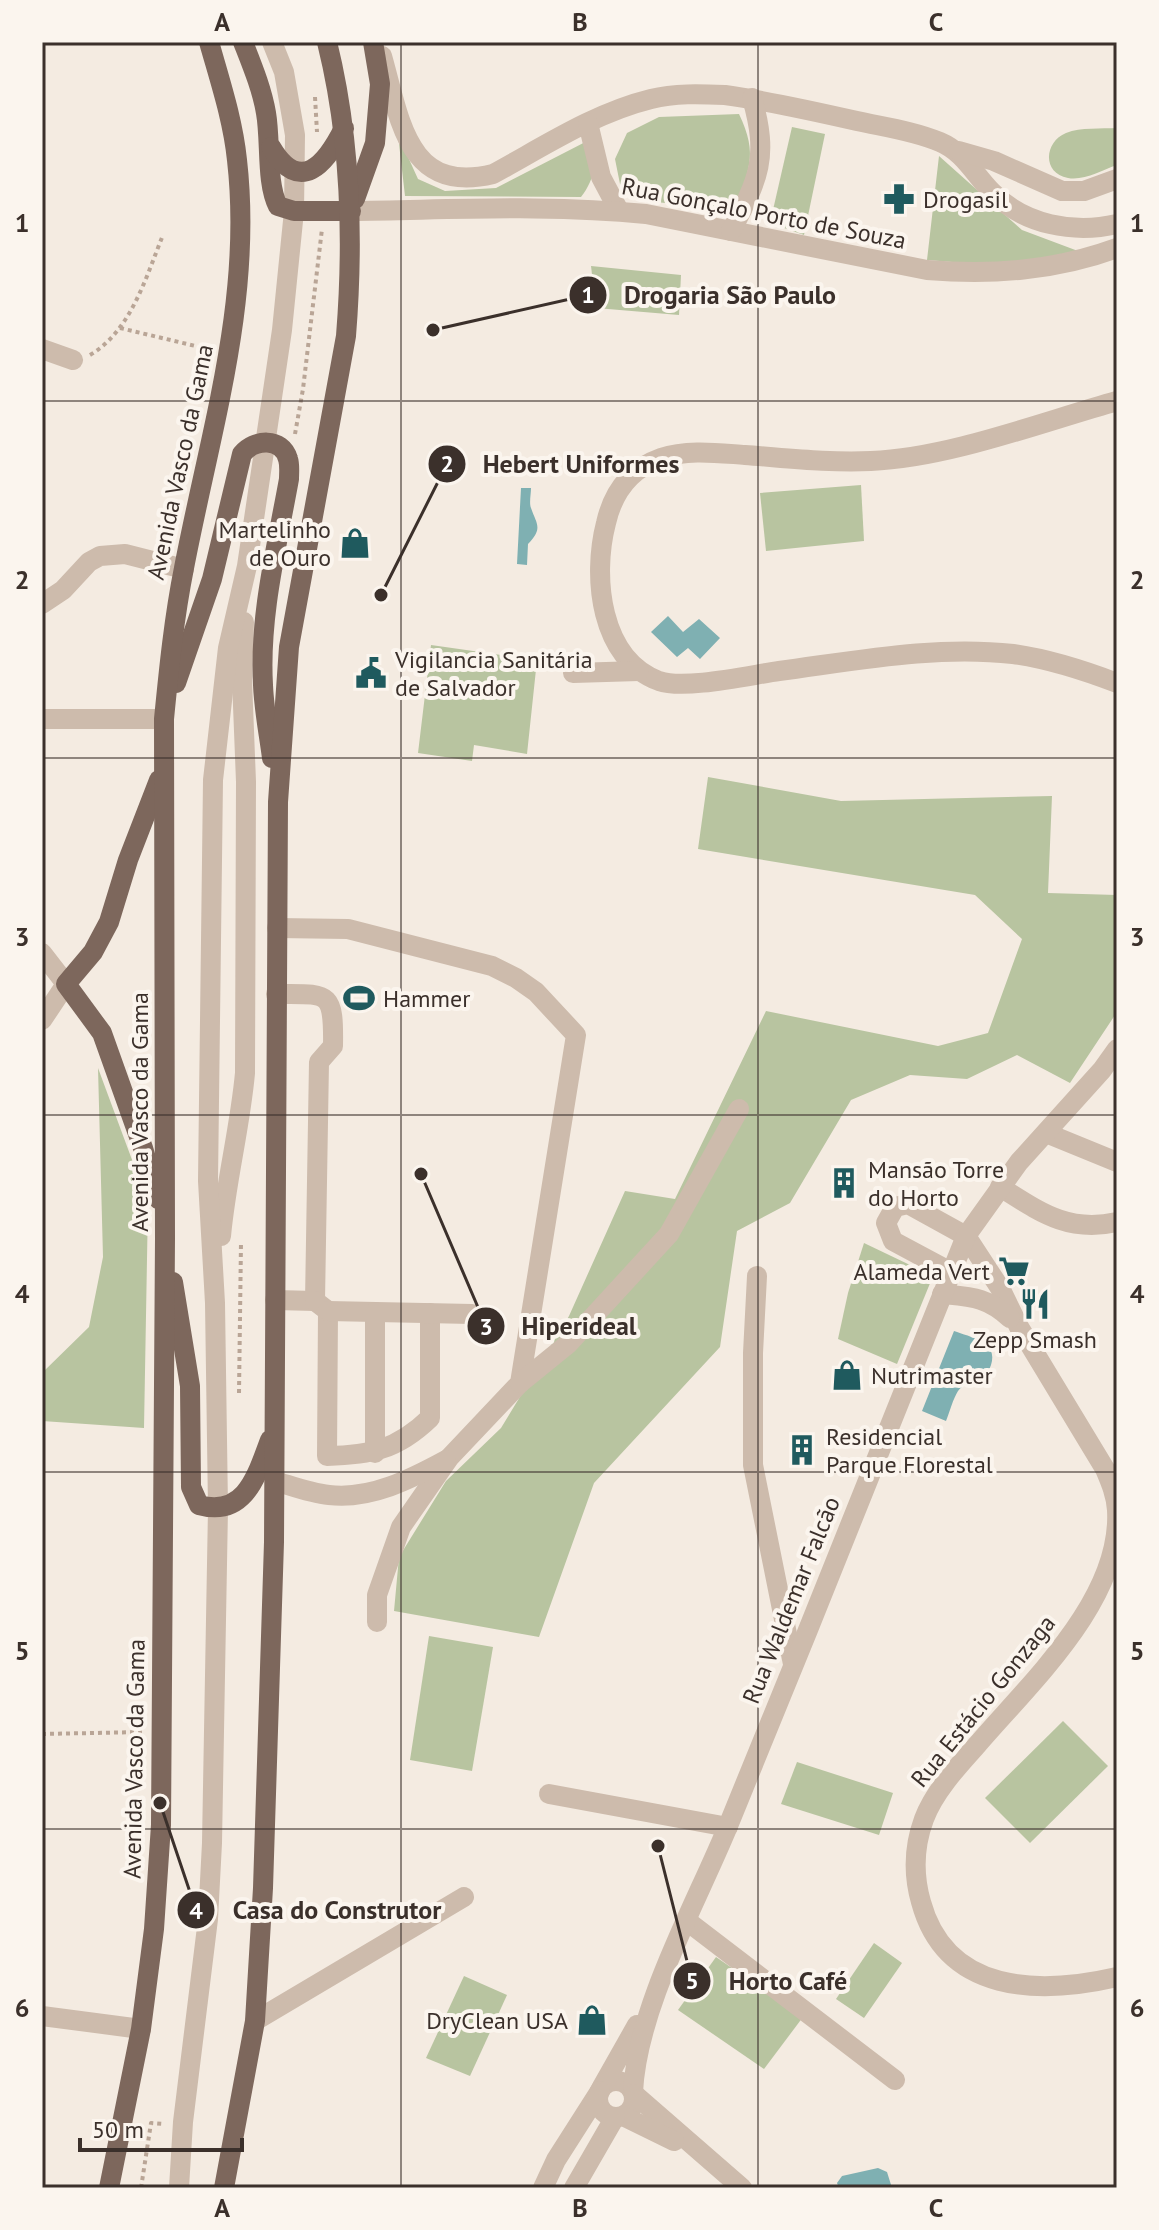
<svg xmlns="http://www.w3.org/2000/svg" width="1159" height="2230" font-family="'PT Sans',sans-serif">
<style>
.green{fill:#b8c4a0}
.water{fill:#7fb0b2}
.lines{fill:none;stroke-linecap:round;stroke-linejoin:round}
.path{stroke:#b9a596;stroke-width:4;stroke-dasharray:4 4;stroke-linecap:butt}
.minor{stroke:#cdbbac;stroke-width:20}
.major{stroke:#7d675c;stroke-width:20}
.grid{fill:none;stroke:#3b302b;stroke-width:2;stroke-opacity:0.55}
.labels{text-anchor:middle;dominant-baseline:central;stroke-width:8;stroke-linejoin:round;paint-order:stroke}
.poi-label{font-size:24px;fill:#3b302b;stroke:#fbf5ee;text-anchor:start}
.street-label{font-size:24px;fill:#3b302b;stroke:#fbf5ee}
.leader{fill:none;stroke:#3b302b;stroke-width:3}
.callout-dot{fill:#3b302b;stroke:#fbf5ee;stroke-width:3}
.mark-label{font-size:24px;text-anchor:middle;font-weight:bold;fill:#fff}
.callout-label{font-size:26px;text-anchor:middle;font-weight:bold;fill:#3b302b;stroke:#fbf5ee;stroke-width:8;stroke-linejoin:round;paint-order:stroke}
.neatline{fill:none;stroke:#3b302b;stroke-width:3}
.grid-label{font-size:26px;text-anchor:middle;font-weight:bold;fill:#3b302b}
</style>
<rect width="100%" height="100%" fill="#f4ebe1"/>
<g class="green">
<path d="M 739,114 C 759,156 748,170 735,211 L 639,200 L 620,184 L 615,159 L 627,133 L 659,117 Z"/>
<polygon points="792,127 825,134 804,235 770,223"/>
<path d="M 1117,128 L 1117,165 C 1102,170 1084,181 1068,178 C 1042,173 1044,142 1066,133 C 1081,127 1101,129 1117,128 Z"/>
<path d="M 398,135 L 418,179 L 445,191 L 496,188 L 597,136 C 596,160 596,178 581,197 L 405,196 Z"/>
<polygon points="939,156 1022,230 1086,254 1015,267 927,260"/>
<polygon points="591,266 681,275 679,315 596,308"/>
<polygon points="861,485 864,541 766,551 760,493"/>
<polygon points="431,645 537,660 527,754 474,745 472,761 418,753"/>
<polygon points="708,777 841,801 1052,796 1048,893 1117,895 1117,1012 1070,1083 1017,1055 967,1079 910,1075 851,1100 790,1203 737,1231 720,1347 594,1483 539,1637 394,1611 399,1557 446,1481 501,1428 569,1316 625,1191 675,1199 766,1011 938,1046 988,1033 1022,939 975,895 698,849"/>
<polygon points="98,1068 148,1203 144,1428 42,1421 42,1373 89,1327 103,1257"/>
<polygon points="864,1243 933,1276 897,1364 838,1339 848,1293"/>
<polygon points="429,1636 493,1647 472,1771 410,1760"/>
<polygon points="1063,1721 1108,1766 1030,1843 985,1798"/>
<polygon points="797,1762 893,1793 879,1835 781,1804"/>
<polygon points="874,1943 902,1963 864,2018 836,1999"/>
<polygon points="716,1957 803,2017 764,2069 678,2010"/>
<polygon points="464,1976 507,1995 470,2076 426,2058"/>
</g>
<g class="water">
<path d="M 521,488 L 531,488 C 531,494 529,503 531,508 C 537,525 543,528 528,544 L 527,565 L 517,564 Z"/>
<polygon points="668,616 683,632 699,619 720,638 700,659 688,648 677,657 651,632"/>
<path d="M 954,1331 C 970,1337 999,1342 991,1365 C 989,1371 986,1376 981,1380 C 974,1385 963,1383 958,1391 C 953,1399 950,1411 946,1421 L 922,1411 Z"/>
<polygon points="878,2168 887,2172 892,2188 839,2188 837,2183 842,2176"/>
</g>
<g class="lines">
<g class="path">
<polyline points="315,97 317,132"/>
<polyline points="120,328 208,349"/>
<path d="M 90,355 C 131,331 146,277 163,235"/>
<polyline points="295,434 303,389 322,229"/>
<polyline points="239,1393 241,1242"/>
<polyline points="42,1734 144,1732"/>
<polyline points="141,2188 151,2123 163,2124"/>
</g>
<g class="minor">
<path d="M 382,56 C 400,119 407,195 493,174 C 543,147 594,113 651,99 C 675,93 700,94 725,95 C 769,101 813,111 857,121 C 884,127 914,131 940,142 C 964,152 974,174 992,192 C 1024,225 1074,234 1117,224"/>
<polyline points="588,123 601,177 619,211"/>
<polyline points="959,151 994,161 1062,191 1084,191 1117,179"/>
<path d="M 351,211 C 449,210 548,204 646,214 L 927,270 C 993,275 1054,271 1117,248"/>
<path d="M 731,231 C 759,178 769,158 752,98"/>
<polyline points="42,349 73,360"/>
<path d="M 1117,401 C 1042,422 948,458 871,461 C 829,463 787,458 745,455 C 717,453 688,449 661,458 C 630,469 613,492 606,523 C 592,577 600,659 659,681 C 685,690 750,675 779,671 C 855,661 936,645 1013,654 C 1049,659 1083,670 1117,683"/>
<polyline points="42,604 63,590 89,562 100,556 125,554 184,569"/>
<polyline points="573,673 639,671"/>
<polyline points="42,719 164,719"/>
<polyline points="277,928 348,929 492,966 516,978 536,992 576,1035 520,1383 449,1458 401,1527 377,1595 377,1622"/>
<polyline points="42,953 66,984 42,1020"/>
<polyline points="1046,1133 1117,1162"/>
<path d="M 1000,1187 C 1040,1212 1068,1233 1117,1222"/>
<path d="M 221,1236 C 226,1181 240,1128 245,1073 L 246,782 L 242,680 L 244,622"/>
<path d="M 951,1272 L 893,1241 L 886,1223 L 895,1207 L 908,1204 L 966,1236 L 1000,1288 L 1019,1327 L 1105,1469 C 1111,1483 1116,1495 1117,1510 C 1122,1599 1031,1682 977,1745 C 958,1766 934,1792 924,1819 C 914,1846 913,1874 921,1902 C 946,1994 1039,1995 1117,1977"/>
<polyline points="757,1276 753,1353 753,1465 793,1664"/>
<path d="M 942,1294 C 972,1297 987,1297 1010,1318"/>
<path d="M 275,1300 L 315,1301 L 319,1062 L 333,1046 C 334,990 329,994 276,994"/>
<path d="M 315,1301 L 328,1311 L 327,1456 C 370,1455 397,1450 430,1418 L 430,1313"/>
<polyline points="328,1311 472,1314"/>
<polyline points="520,1383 568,1344 669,1234 739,1109"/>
<polyline points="375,1453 375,1312"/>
<path d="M 275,1481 C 292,1486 310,1493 329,1495 C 370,1500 411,1479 446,1460"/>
<polyline points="549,1794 728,1827"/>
<polyline points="687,1921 895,2080"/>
<polyline points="42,2016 141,2029"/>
<polyline points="255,2021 464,1897"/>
<circle cx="616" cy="2099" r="18"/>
<polyline points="602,2087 637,2025"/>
<path d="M 633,2092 C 637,2008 696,1904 728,1826 C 809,1630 887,1432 966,1236 L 1019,1162 L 1102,1070 L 1117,1049"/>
<polyline points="634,2094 742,2188"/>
<polyline points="623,2116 674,2141"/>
<polyline points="179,2188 183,2122 208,1919 212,1843 218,1508 215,1303 208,1181 213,780 228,648 247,566 282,330 294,211 295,135 284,72 272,42"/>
<polyline points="543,2188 556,2160 600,2091"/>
<polyline points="574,2188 615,2117"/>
</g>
<g class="major">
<path d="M 243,42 C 252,65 262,89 266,113 C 271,141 266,183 278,206 L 294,211 L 351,211"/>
<path d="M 271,147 C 300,196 326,164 344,128"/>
<polyline points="355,199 375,143 380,84 373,42"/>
<path d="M 176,683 L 212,579 L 242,454 C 254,439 282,437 288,459 C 290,465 289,473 289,479 C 277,546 259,616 263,685 C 264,710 269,734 272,758"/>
<polyline points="158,1199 143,1148 102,1033 66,984 93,952 109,922 128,860 159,780"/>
<path d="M 173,1282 L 190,1386 L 191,1487 L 199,1505 C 246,1518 257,1474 270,1440"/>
<path d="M 109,2188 L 141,2029 L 154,1929 L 161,1825 L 165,1238 L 164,719 C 169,668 174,618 184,568 C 210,432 253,300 237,160 C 233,120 220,81 209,42"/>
<path d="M 224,2188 L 255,2021 L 263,1888 L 274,1542 L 278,802 L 289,647 L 346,336 C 354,236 351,139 327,42"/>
</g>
</g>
<path class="grid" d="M 401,42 L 401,2188M 758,42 L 758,2188M 42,401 L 1117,401M 42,758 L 1117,758M 42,1115 L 1117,1115M 42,1472 L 1117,1472M 42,1829 L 1117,1829"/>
<defs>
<symbol id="pharmacy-bare" viewBox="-9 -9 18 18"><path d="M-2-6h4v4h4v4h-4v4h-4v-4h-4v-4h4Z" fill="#1f5a5e" stroke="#fbf5ee" stroke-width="2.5" paint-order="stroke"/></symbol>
<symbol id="shop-bare" viewBox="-9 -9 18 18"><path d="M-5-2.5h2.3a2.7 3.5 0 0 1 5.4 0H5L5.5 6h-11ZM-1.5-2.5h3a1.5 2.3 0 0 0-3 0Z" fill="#1f5a5e" stroke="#fbf5ee" stroke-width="2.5" paint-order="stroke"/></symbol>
<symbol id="civic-bare" viewBox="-9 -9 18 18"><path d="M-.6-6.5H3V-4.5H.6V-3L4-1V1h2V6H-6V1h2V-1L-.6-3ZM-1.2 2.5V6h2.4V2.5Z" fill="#1f5a5e" stroke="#fbf5ee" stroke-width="2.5" paint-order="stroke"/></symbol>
<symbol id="stadium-bare" viewBox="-9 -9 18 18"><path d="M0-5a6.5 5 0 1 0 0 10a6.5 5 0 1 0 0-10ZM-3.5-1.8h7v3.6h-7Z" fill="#1f5a5e" stroke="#fbf5ee" stroke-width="2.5" paint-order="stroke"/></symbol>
<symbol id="building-bare" viewBox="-9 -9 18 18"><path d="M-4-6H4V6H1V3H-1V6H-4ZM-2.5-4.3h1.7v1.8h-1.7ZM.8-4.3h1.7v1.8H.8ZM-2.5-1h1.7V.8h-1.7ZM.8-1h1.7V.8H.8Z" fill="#1f5a5e" stroke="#fbf5ee" stroke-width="2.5" paint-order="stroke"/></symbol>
<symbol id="supermarket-bare" viewBox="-9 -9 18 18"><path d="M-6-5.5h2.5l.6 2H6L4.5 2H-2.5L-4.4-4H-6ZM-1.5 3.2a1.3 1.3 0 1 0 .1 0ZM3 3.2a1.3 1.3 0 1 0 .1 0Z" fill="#1f5a5e" stroke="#fbf5ee" stroke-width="2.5" paint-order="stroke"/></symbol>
<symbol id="restaurant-bare" viewBox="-9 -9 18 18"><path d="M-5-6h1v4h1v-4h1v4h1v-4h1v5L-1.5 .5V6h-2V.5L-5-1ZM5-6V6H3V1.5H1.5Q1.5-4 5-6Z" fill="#1f5a5e" stroke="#fbf5ee" stroke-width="2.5" paint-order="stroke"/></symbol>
</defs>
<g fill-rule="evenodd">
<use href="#pharmacy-bare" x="877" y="177" width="44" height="44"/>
<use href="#shop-bare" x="333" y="521" width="44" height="44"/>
<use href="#civic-bare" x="349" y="651" width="44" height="44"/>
<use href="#stadium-bare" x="337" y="976" width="44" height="44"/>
<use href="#building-bare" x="822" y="1161" width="44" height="44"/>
<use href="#supermarket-bare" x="992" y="1249" width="44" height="44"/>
<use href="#restaurant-bare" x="1013" y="1282" width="44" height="44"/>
<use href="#shop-bare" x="825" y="1353" width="44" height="44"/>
<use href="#building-bare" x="780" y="1428" width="44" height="44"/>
<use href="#shop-bare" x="570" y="1998" width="44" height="44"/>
</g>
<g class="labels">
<g class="poi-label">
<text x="923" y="199">Drogasil</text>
<text x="331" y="529" text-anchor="end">Martelinho<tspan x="331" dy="28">de Ouro</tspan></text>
<text x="395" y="659">Vigilancia Sanitária<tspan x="395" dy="28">de Salvador</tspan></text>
<text x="383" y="998">Hammer</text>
<text x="868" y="1169">Mansão Torre<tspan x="868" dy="28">do Horto</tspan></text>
<text x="990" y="1271" text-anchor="end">Alameda Vert</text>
<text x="1035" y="1339" text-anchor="middle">Zepp Smash</text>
<text x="871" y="1375">Nutrimaster</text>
<text x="826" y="1436">Residencial<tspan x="826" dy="28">Parque Florestal</tspan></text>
<text x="568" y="2020" text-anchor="end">DryClean USA</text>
</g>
<g class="street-label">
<text transform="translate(764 213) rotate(11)">Rua Gonçalo Porto de Souza</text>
<text transform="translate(180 462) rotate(-78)">Avenida Vasco da Gama</text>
<text transform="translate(139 1112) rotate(-90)">Avenida Vasco da Gama</text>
<text transform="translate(791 1600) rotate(-68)">Rua Waldemar Falcão</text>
<text transform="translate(983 1701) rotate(-51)">Rua Estácio Gonzaga</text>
<text transform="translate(134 1759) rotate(-89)">Avenida Vasco da Gama</text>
</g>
</g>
<path class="leader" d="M433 330L588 295M381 595L447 464M421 1174L486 1326M160 1803L196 1910M658 1846L692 1981"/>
<g class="callout-dot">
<circle cx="433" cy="330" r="8"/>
<circle cx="381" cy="595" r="8"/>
<circle cx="421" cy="1174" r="8"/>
<circle cx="160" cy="1803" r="8"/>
<circle cx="658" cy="1846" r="8"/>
<circle cx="588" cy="295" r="20"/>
<circle cx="447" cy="464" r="20"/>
<circle cx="486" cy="1326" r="20"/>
<circle cx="196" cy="1910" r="20"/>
<circle cx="692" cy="1981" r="20"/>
</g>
<g class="mark-label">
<text x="588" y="303">1</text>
<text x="447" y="472">2</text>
<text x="486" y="1335">3</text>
<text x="196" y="1919">4</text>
<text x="692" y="1989">5</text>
</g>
<g class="callout-label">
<text x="730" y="304">Drogaria São Paulo</text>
<text x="581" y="473">Hebert Uniformes</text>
<text x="579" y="1335">Hiperideal</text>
<text x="337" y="1919">Casa do Construtor</text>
<text x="788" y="1990">Horto Café</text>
</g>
<rect width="1159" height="2230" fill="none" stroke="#fbf5ee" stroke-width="88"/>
<path d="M80 2138v12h162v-12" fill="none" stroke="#3b302b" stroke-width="4"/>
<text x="92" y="2138" font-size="24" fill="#3b302b" stroke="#fbf5ee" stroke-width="6" paint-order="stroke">50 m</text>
<rect x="44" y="44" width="1071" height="2142" class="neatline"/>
<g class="grid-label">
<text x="222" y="31">A</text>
<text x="580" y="31">B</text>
<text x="936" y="31">C</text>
<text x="22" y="232">1</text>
<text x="1137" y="232">1</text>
<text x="22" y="589">2</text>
<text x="1137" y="589">2</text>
<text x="22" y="946">3</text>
<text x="1137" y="946">3</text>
<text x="22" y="1303">4</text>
<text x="1137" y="1303">4</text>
<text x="22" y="1660">5</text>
<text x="1137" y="1660">5</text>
<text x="22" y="2017">6</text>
<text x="1137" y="2017">6</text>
<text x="222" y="2217">A</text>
<text x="580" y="2217">B</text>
<text x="936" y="2217">C</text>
</g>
</svg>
